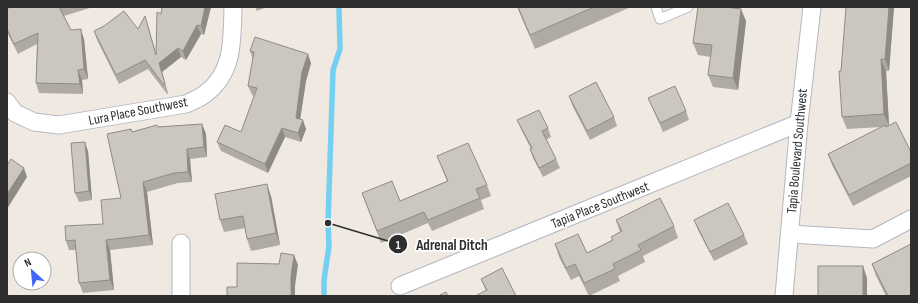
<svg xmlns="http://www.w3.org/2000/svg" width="918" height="303" font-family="'Sofia Sans Condensed',sans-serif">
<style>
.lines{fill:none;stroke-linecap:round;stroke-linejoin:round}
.stream{stroke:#75cff0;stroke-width:5.5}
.lane-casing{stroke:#b4b7c1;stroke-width:11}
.street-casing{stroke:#b4b7c1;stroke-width:19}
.lane{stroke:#fff;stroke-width:9}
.street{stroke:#fff;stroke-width:17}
.wall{fill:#afaba4}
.shaded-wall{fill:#8e8b86}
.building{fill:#cbc7bf;stroke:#8e8b86}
.labels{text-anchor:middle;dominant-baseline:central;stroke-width:3.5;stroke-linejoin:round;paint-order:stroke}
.street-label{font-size:14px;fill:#2e2e2e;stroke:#fff}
.leader{fill:none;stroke:#2e2e2e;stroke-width:1.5}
.callout-dot{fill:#2e2e2e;stroke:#fff;stroke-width:1.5}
.mark-label{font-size:12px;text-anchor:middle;font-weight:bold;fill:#fff}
.callout-label{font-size:15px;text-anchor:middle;font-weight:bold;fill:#2e2e2e;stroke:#fff;stroke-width:3.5;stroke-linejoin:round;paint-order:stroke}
</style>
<rect width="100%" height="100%" fill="#efe9e1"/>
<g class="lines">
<polyline class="stream" points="324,296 324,280 329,246 328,223 333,70 340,49 339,7"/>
<defs>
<polyline id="lane" points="656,7 660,19 688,7"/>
<g id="street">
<path d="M 7,102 L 15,113 L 34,122 L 59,125 L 186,104 C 192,101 200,98 205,94 C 234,73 232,40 233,7"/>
<polyline points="790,234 873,239 911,219"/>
<polyline points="400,286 799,123"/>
<polyline points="181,296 181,243"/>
<polyline points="784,296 799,123 812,7"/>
</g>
</defs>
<use href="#lane" class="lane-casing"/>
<use href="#street" class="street-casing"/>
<use href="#lane" class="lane"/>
<use href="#street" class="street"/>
</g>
<g class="wall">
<polygon points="8,7 93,7 64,16 71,30 84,39 88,79 82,80 83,94 39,93 36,83 37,44 18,54 7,32 7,9 8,9"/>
<polygon points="162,7 211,7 204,35 201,34 186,60 181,57 162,72 168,93 167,94 148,69 119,84 97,40 94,31 138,29 148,26 156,53 161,14"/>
<polygon points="255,7 267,7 257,11"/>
<polygon points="517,7 631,7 535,49"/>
<polygon points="894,7 889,71 886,71 889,125 911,152 911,176 853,206 832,165 828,154 882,127 847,129 842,117 841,71"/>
<polygon points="746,21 738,90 713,87 708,75 711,57 698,55 693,43"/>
<polygon points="250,51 311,63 306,81 300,119 306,129 301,142 285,137 268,173 221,151 217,142 241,132 254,96 252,95 248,86 253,59"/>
<polygon points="569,96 614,117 617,126 590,140 572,105"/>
<polygon points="648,98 686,111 689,120 663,132 652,107"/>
<polygon points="517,120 548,128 551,137 546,140 556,159 560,168 543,177 533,158 530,149 531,149 521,129"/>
<polygon points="202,124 206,134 207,157 190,159 192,182 178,183 147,192 153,245 110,250 114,290 83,293 79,283 76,250 69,250 66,241 103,224 121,198 131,129 132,132 158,127"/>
<polygon points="88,151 92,200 79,202 75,193"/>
<polygon points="437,156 487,185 491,196 481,200 484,209 432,231 428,223 381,243 362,193 400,201 447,181"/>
<polygon points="271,196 280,245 251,251 247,239 245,228 224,232 220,220"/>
<polygon points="616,220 674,226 678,238 643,256 645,262 618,276 620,281 589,296 579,276 571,280 559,257 555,244 587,253 612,240 611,237 620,232"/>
<polygon points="694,220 744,235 748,244 714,261 698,230"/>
<polygon points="911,244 911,296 886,296 876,276 872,264"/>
<polygon points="481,279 516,296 486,291"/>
</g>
<g class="shaded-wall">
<polygon points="205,7 211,7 204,35 201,26"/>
<polygon points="889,7 894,7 889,71 885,59"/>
<polygon points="741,9 746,21 738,90 733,78"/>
<polygon points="145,16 159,63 178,48 181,57 162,72 168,93"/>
<polygon points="197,25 201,34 186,60 183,51"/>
<polygon points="81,29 84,39 88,79 84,69"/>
<polygon points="308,54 311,63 306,81 299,127 296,118 302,72"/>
<polygon points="881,59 886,71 889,126 884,114"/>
<polygon points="78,70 82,80 83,94 80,84"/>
<polygon points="303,120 306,129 301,142 298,133"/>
<polygon points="202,124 206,134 207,157 204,147"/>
<polygon points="282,128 285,137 268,173 265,164"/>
<polygon points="85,142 88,151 92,200 89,191"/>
<polygon points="187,149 190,159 192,182 188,172"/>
<polygon points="24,168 27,177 7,209 7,194"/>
<polygon points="143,182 147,192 153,245 149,235"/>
<polygon points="267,184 271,196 280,245 276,233"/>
<polygon points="106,240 110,250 114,290 110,280"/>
<polygon points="294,255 298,265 295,286 295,296 291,296 291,276"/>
<polygon points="863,266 867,278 867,296 863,296"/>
</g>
<g class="building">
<polygon points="8,7 59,7 71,30 81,29 84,69 78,70 80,84 36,83 38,33 14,44 7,29 7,9 8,9"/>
<polygon points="162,7 205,7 201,26 197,25 183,51 178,48 159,63 165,84 164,85 145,60 116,75 94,31 104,26 124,11 138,29 145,16 156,55 157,12 161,14"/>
<polygon points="518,7 594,7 530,35"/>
<polygon points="698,7 726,7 741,9 733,78 708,75 712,45 693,43"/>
<polygon points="846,7 889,7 885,59 881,59 884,114 842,117 839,71 841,71"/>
<polygon points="255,37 308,54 302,72 296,118 303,120 298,133 282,128 265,164 217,142 225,125 241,132 257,88 248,86 254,52 250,51"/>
<polygon points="596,82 614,117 587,131 569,96"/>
<polygon points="675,86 686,111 660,123 648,98"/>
<polygon points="539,110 548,128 542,131 556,159 539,168 530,149 532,148 517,120"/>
<polygon points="896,122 911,152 911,163 849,195 828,154 885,125 886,127"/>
<polygon points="202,124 204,147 187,149 188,172 174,173 143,182 149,235 106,240 110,280 79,283 75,240 66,241 65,226 103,224 101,200 121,198 107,134 131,129 132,132 157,125 158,127"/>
<polygon points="85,142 89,191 75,193 71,143"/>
<polygon points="468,143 487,185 476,189 480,198 428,220 424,212 377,231 362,193 392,181 400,201 448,181 437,156"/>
<polygon points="11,159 24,168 7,194 7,165"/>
<polygon points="267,184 276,233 247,239 243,216 220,220 215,194"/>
<polygon points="660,198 674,226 638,245 641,250 613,264 615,269 584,283 575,264 566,268 555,244 578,234 587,253 613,240 611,237 622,231 616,220"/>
<polygon points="728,203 744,235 710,252 694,220"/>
<polygon points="911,244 911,294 908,296 888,296 872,264"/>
<polygon points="281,253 294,255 291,276 291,296 227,296 227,287 237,287 237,263 279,264"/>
<rect x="818" y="266" width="45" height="30"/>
<polygon points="502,268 516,296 475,296 487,290 481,279"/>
<polygon points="446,292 448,296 438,296"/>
</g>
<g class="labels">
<g class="street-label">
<text transform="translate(138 111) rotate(-11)">Lura Place Southwest</text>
<text transform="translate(797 151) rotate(-85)">Tapia Boulevard Southwest</text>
<text transform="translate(600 205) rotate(-22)">Tapia Place Southwest</text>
</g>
</g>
<path class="leader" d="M328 223L398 244"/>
<g class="callout-dot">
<circle cx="328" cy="223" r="4"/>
<circle cx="398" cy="244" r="10"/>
</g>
<g class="mark-label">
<text x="398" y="249">1</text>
</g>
<g class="callout-label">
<text x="452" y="250">Adrenal Ditch</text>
</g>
<rect width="918" height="303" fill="none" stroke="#2e2e2e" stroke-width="16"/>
<g transform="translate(32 271) rotate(333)"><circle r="19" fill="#ffffff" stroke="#ababab"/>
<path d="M0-3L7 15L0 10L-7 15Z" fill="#4264fb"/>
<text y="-6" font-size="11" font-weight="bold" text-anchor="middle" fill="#2e2e2e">N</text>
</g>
</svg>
